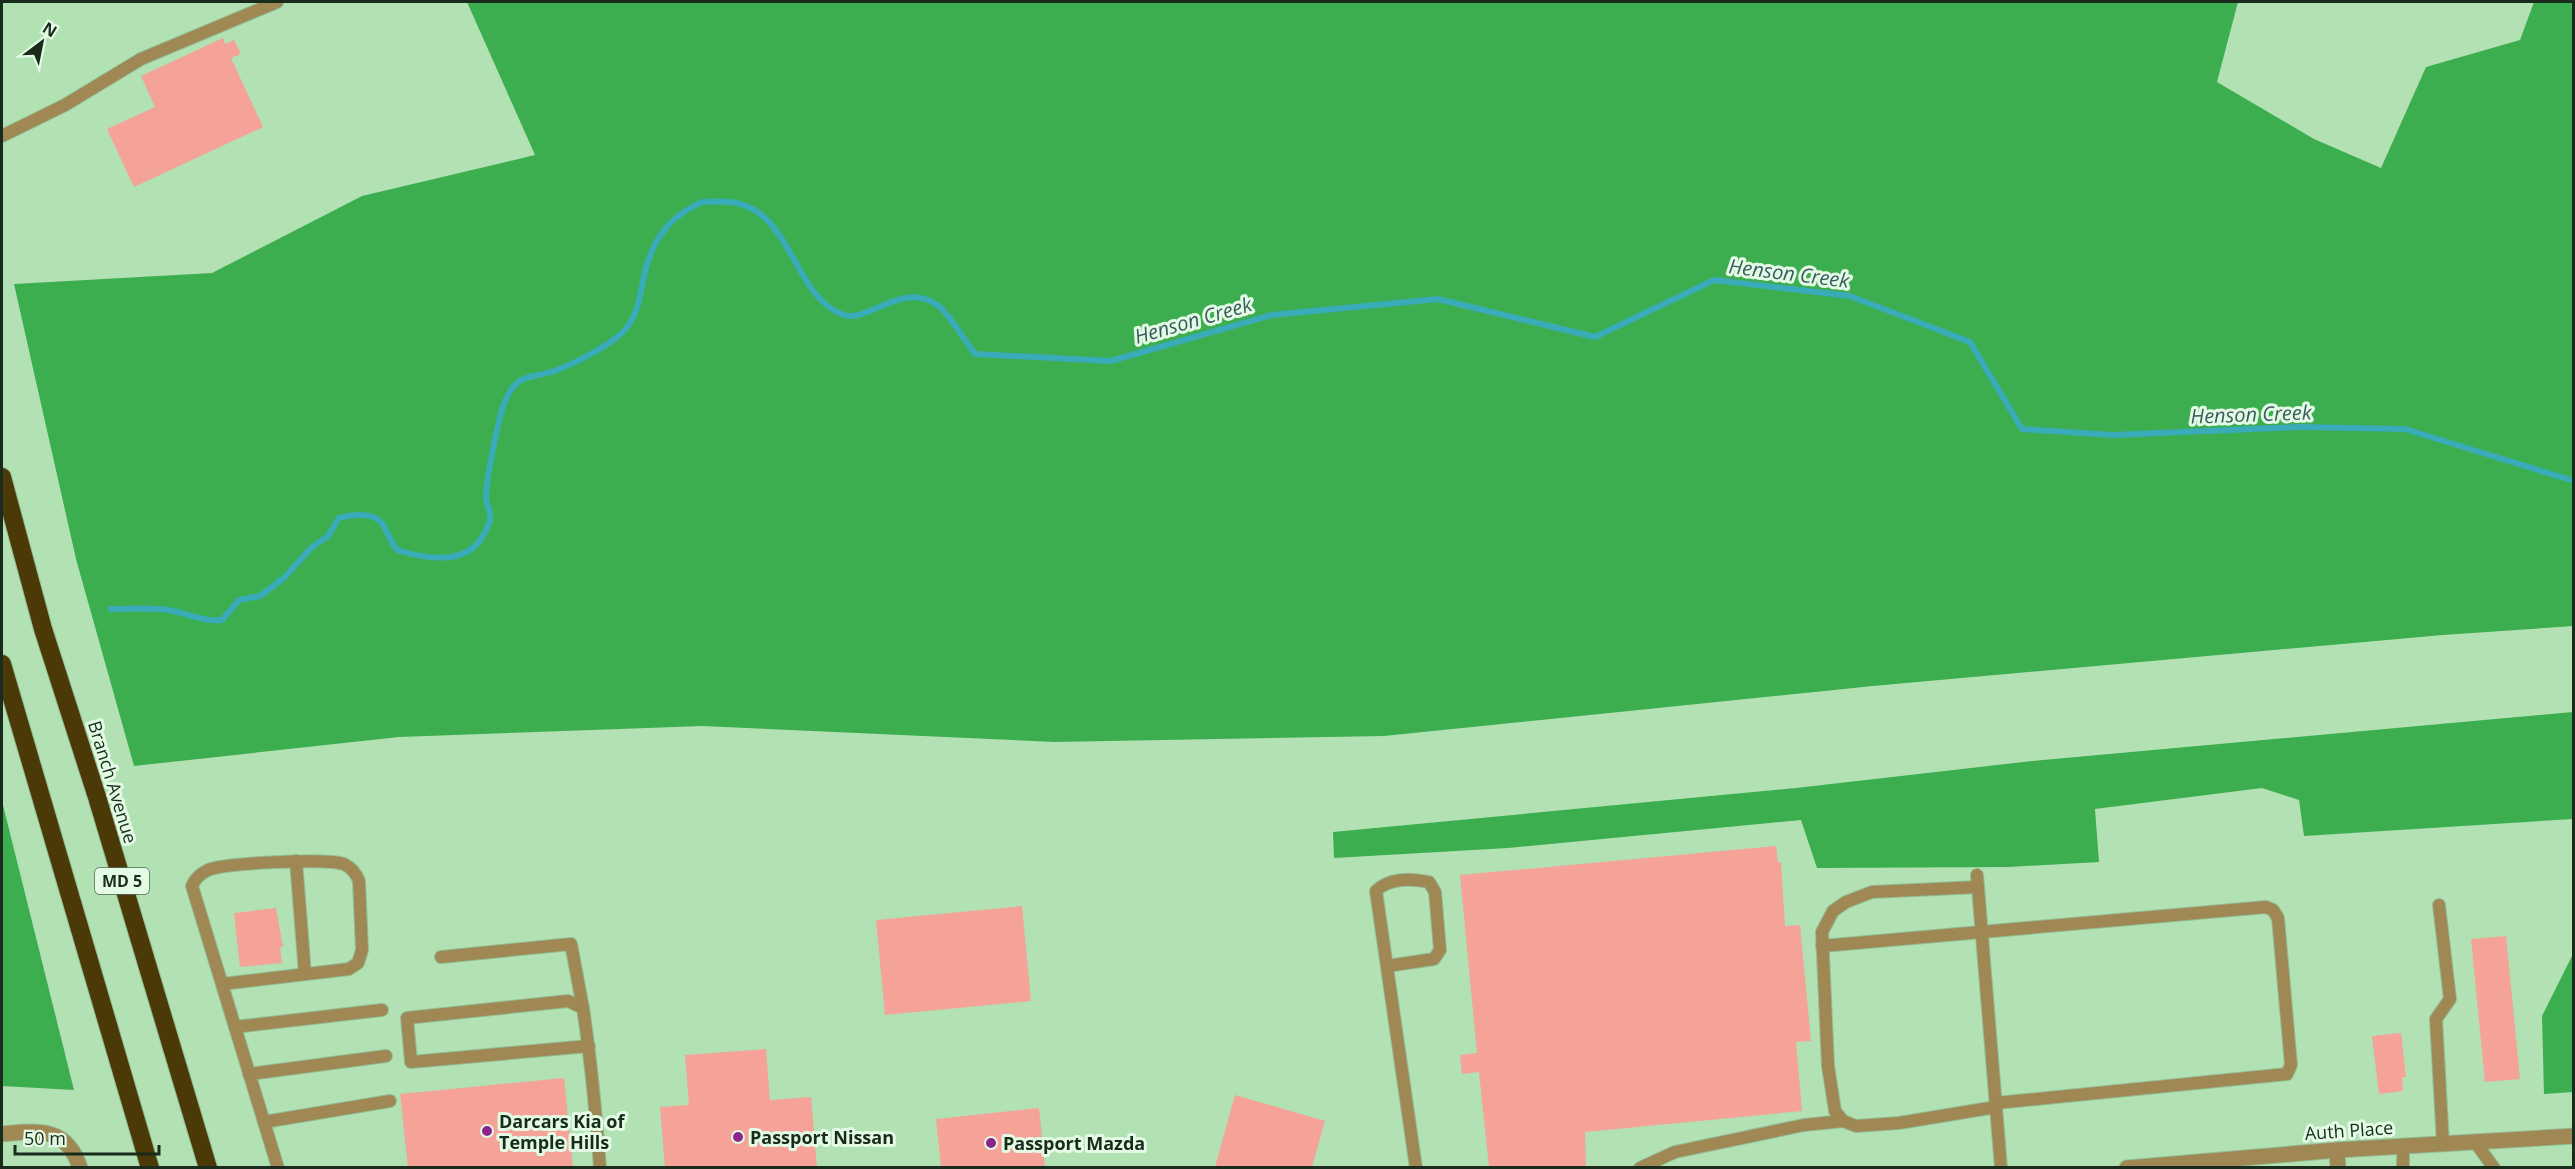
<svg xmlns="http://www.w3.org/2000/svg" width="2575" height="1169" font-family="'Open Sans',sans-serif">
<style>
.forest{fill:#3dae50}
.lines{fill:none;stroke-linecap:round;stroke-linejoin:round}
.stream{stroke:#3aabb8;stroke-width:6}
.building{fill:#f5a299}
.lane-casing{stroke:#93bd95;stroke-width:14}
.street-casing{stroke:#93bd95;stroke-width:17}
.highway-casing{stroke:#93bd95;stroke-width:20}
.lane{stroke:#9f8854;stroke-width:12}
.street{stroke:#9f8854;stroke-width:15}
.highway{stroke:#4b3908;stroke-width:18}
.poi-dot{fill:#89258d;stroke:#e3fbe4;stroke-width:2}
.labels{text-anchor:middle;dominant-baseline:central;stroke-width:6;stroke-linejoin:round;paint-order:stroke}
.shield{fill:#e3fbe4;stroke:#566957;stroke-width:1.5}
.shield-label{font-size:16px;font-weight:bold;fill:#192b1a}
.street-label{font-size:18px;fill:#192b1a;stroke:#e3fbe4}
.poi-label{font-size:18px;font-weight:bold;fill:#192b1a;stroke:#e3fbe4;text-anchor:start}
.water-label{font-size:20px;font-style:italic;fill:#3a5b60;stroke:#e3fbe4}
</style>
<rect width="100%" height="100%" fill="#b2e1b4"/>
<g class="forest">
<polygon points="467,2 2238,2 2217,82 2314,139 2381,168 2426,67 2520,40 2534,2 2573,2 2573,626 2443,635 1873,686 1384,736 1054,742 702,726 399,737 134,766 76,559 14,284 212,273 362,196 535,155"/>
<polygon points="2573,712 2573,819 2304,836 2299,800 2262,788 2095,809 2099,862 2009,867 1817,868 1801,820 1508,848 1334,858 1333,832 1796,788 2032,761"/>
<polygon points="2,801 74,1090 2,1086"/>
<polygon points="2573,954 2573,1092 2544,1094 2542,1016"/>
</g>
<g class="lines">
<path class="stream" d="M 111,609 C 130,609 150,607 168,610 C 187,613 203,622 222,620 L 239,600 L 260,596 L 284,578 L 311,548 L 328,536 L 339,518 C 351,515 375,511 383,525 C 388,533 391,542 397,550 C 426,559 469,567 485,532 C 487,528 490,523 490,519 C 491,512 486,504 486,497 C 486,481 499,413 506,399 C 518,372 532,379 554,371 C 572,365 616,343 627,327 C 640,310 640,292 645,272 C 651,246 664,224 687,210 C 692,208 697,203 703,202 C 711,201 722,202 730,202 C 791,208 792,293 841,314 C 868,326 903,277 940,307 C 948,314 967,343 975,354 L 1111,361 L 1272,315 L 1438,299 L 1595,337 L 1714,280 L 1850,296 L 1970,342 L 2022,429 L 2113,435 L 2299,427 L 2405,429 L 2574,481"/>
</g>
<g class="building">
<polygon points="223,38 225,44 234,40 241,54 231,58 263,127 134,187 107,129 155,107 141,76"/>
<polygon points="1776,846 1778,862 1781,862 1785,926 1800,925 1811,1041 1796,1042 1802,1111 1585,1132 1586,1167 1489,1167 1479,1072 1462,1074 1460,1055 1477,1053 1460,875"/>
<polygon points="1022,906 1031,1001 885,1015 876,920"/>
<polygon points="276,908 283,947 280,947 282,963 240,967 234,913"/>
<polygon points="2506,936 2520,1079 2485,1082 2471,939"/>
<polygon points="2401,1033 2406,1077 2402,1077 2403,1091 2379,1094 2372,1036"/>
<polygon points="766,1049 770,1100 811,1097 817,1167 665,1167 660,1107 689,1105 685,1055"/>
<polygon points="564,1078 573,1167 408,1167 400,1094"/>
<polygon points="1235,1095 1325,1121 1312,1167 1215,1167"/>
<polygon points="1039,1108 1045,1167 941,1167 936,1119"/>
</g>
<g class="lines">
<defs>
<g id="lane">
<polyline points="2,136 65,105 141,59 277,2"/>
<polyline points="296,861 305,974"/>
<polyline points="1977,875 2001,1168"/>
<polyline points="1978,887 1872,892 1846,902 1833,911 1822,932 1828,1066 1835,1111 1843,1121 1856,1126 1899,1123 1996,1107"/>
<polyline points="2439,905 2450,999 2436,1019 2443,1144"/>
<polyline points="1822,946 2266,907 2273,910 2278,918 2291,1065 2287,1074 1996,1103"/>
<polyline points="441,957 571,944 583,1008"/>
<path d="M 1387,966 L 1434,959 L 1440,950 L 1435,892 L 1429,882 C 1411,878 1389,878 1376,891 L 1416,1168"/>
<path d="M 222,984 L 349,969 L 358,963 L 362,950 L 359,881 C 356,873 352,868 344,864 C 327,858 224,863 208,870 C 200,874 195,878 192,886 L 278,1168"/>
<polyline points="235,1027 382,1010"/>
<path d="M 589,1046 L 411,1062 L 407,1018 L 568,1001 L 583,1008 C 591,1061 596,1114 600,1168"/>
<polyline points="249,1074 386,1056"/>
<polyline points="264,1122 390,1101"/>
<polyline points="2475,1142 2494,1168"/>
<polyline points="1640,1168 1675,1152 1804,1125 1843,1121"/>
<polyline points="2403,1168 2403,1146"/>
</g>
<g id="street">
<path d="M 2,1134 C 38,1131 67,1126 80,1168"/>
<polyline points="2337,1150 2338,1168"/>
<polyline points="2127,1168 2337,1150 2574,1136"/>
</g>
<g id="highway">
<polyline points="2,477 43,629 97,797 208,1168"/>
<polyline points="2,664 150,1168"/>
</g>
</defs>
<use href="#lane" class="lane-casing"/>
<use href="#street" class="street-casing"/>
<use href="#highway" class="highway-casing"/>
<use href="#lane" class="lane"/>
<use href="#street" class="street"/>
<use href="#highway" class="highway"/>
</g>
<g class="poi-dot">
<circle cx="487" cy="1131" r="6"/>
<circle cx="738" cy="1137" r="6"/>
<circle cx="991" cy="1143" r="6"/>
</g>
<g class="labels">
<rect class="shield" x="95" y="868" width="54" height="26" rx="4.5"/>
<g class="shield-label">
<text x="122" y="881">MD 5</text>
</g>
<g class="street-label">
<text transform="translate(113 782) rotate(73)">Branch Avenue</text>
<text transform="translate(2349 1130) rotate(-4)">Auth Place</text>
</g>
<g class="poi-label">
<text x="499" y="1121">Darcars Kia of<tspan x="499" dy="21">Temple Hills</tspan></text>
<text x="750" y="1137">Passport Nissan</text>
<text x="1003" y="1143">Passport Mazda</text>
</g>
<g class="water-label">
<text transform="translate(1789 273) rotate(7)">Henson Creek</text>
<text transform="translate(1193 320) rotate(-16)">Henson Creek</text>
<text transform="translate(2251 414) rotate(-2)">Henson Creek</text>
</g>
</g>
<rect width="2575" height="1169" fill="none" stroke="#192b1a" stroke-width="6"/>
<g transform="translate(42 42) rotate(32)" stroke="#e3fbe4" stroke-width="4.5" paint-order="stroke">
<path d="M0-4.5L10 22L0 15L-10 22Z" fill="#192b1a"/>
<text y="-9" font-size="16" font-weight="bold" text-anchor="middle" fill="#192b1a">N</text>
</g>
<path d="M15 1145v9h144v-9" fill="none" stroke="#192b1a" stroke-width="3"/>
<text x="24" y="1145" font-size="18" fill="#192b1a" stroke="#e3fbe4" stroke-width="4.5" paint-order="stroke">50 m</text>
</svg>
